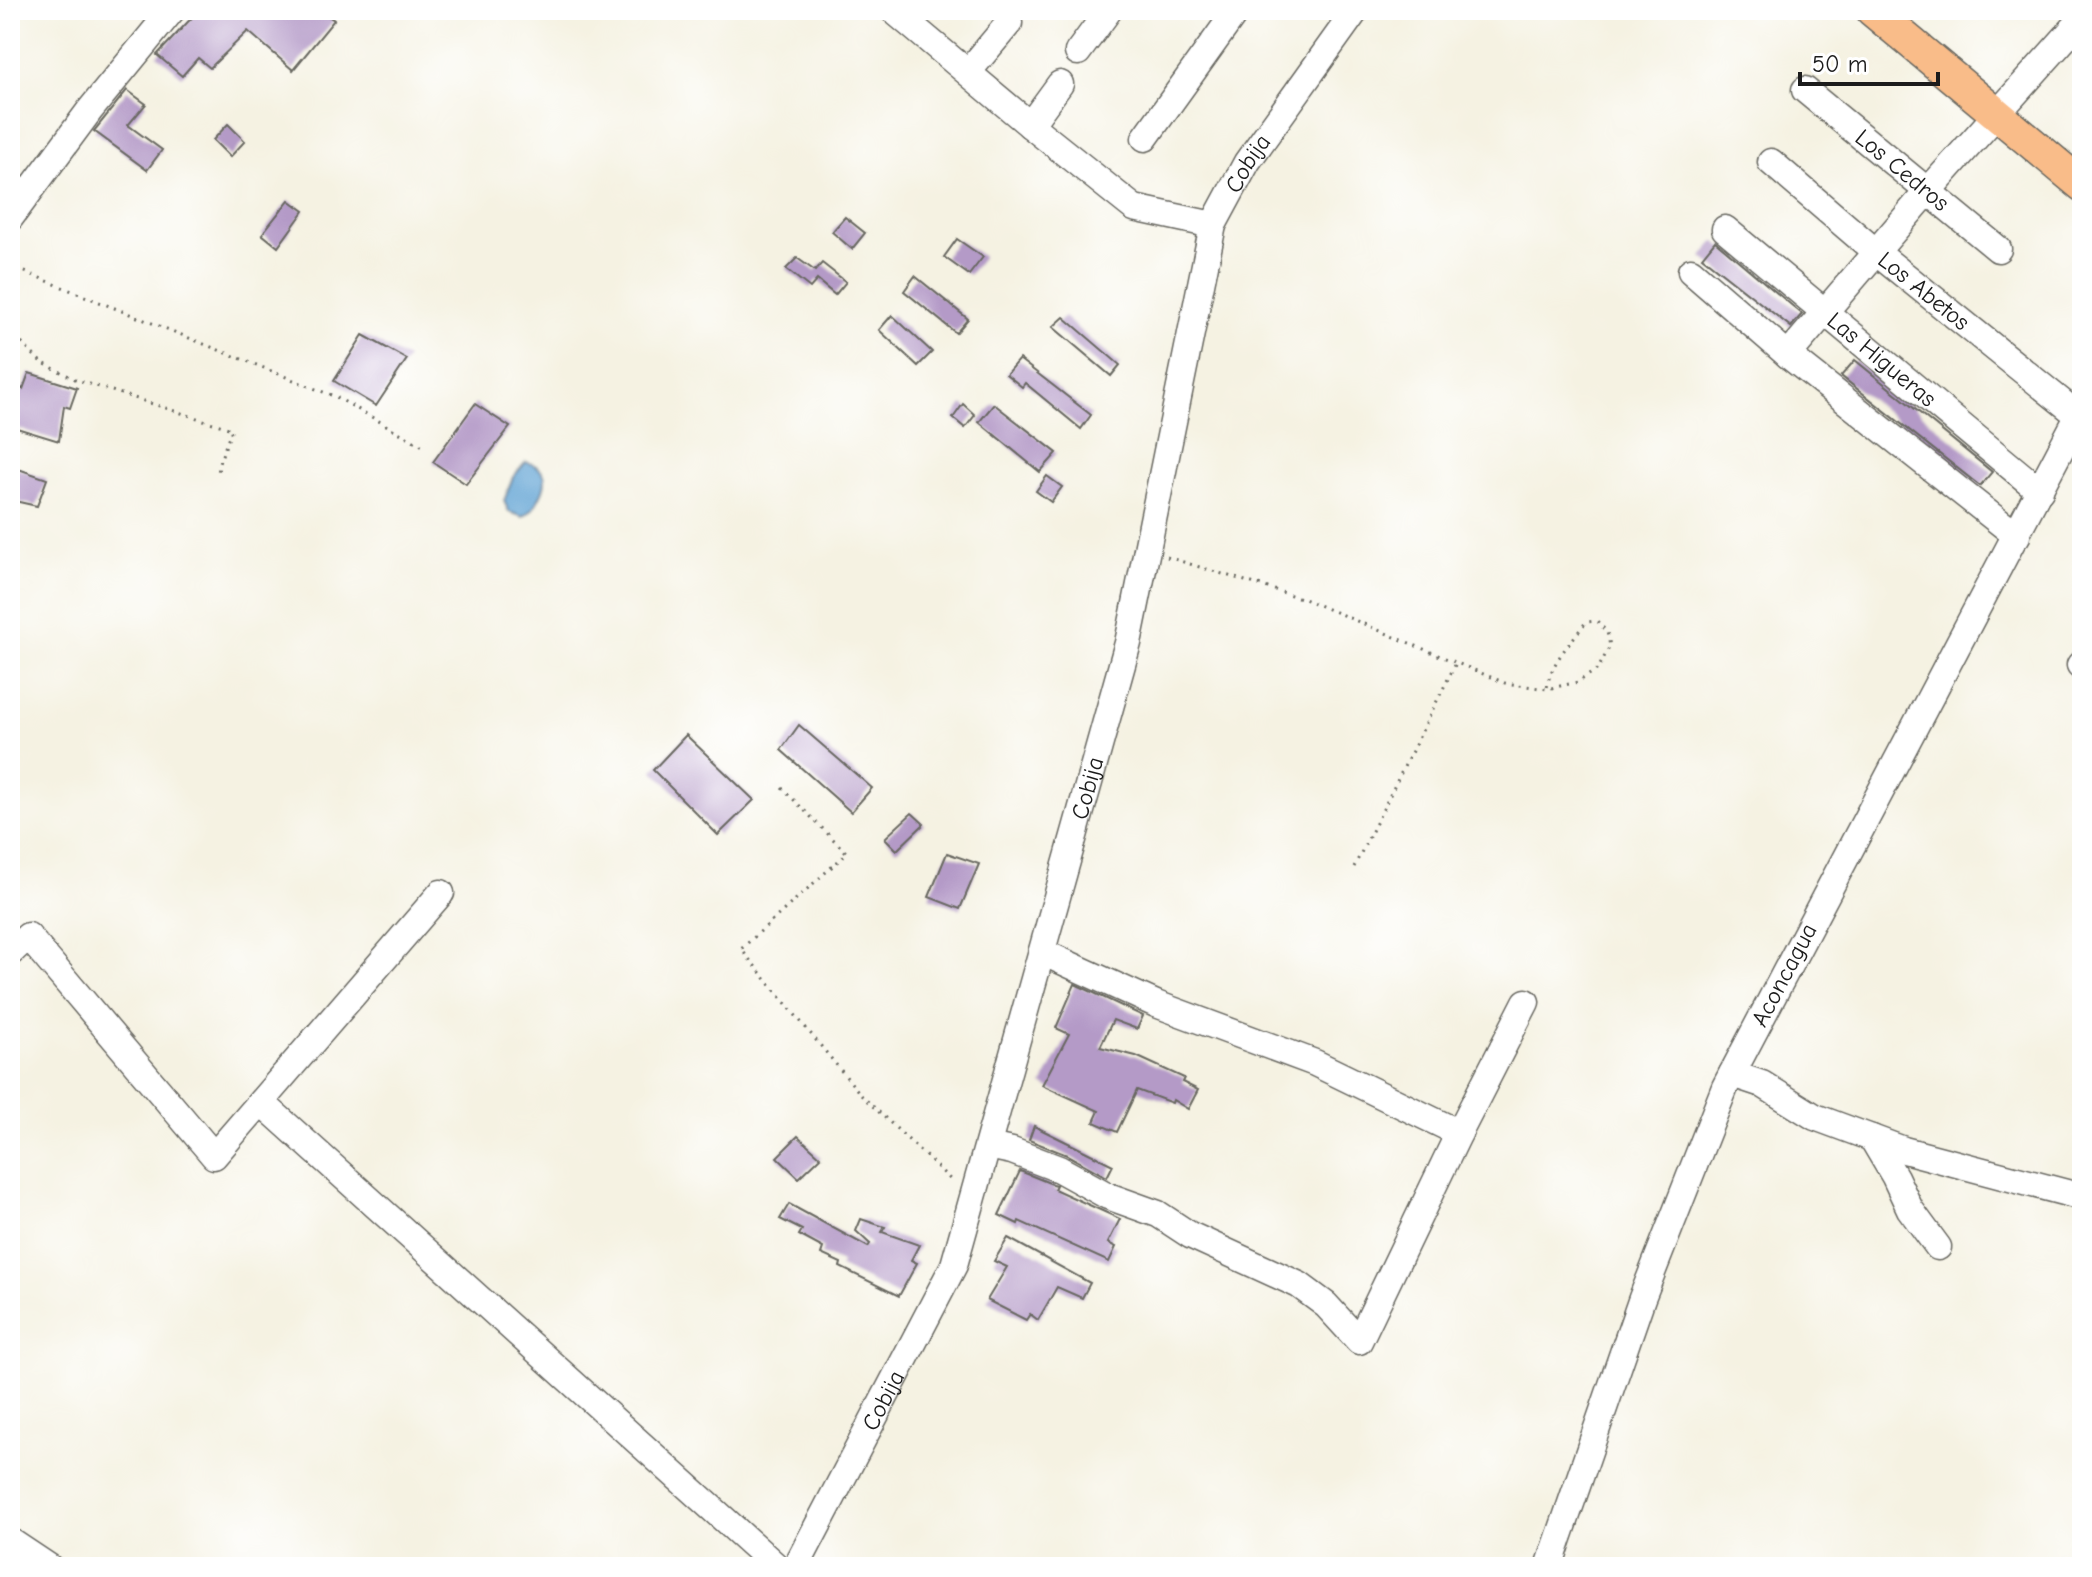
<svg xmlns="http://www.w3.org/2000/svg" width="2092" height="1577" font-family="'Comic Neue',sans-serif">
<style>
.water{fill:#5ea2d3;stroke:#3d5f78;stroke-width:2}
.building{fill:#b49ac7}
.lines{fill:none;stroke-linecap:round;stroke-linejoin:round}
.minor-casing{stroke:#686761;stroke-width:29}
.major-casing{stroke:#686761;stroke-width:35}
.path{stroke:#686761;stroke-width:3;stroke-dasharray:2 6;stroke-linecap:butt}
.minor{stroke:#fff;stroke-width:26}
.major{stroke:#f9bc89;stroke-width:32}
.labels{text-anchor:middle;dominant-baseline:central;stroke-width:7;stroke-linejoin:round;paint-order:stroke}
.street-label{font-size:24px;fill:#1c1c1c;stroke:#fff}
</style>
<rect width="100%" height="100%" fill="#fff"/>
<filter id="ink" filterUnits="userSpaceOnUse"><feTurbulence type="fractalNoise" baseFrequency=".0125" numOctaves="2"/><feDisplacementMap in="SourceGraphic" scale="16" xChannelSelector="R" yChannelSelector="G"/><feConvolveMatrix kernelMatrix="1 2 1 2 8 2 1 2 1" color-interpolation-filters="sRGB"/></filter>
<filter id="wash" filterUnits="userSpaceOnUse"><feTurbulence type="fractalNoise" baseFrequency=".006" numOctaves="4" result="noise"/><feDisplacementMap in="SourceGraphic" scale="32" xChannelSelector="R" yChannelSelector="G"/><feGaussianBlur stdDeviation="1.8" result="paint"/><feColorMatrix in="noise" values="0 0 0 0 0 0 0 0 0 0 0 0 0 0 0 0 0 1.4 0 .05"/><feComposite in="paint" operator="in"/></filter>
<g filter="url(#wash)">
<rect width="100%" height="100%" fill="#f5f2e2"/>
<path class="water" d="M 526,462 C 547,468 549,479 540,497 C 535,506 532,512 523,517 L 509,512 L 504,501 L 513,477 Z"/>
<g id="blocks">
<g class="building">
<polygon points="199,10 320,10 334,20 293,70 248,31 210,68 198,58 182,76 157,55"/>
<polygon points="127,90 146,104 128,125 162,150 147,170 94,131"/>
<polygon points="228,124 245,141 230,157 213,140"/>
<polygon points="289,200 304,211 278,247 262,234"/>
<polygon points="845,217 865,233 852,249 832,232"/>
<polygon points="957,239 983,257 969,275 944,257"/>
<polygon points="1715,241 1802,314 1791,327 1702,257"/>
<polygon points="797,258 815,271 822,263 846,282 835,295 817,280 810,288 786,269"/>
<polygon points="915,276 968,319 956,333 904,291"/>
<polygon points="892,315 932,352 918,366 879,330"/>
<polygon points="1064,317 1120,365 1111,376 1053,327"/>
<polygon points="363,335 407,359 376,406 334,381"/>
<polygon points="1019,359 1091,415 1081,429 1025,383 1022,387 1006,374"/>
<polygon points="1855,360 1992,472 1980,486 1841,376"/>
<polygon points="29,373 77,388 70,408 64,406 59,441 10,426 10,386 23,389"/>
<polygon points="475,404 510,427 466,484 433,462"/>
<polygon points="963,404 975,415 965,428 953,418"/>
<polygon points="994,404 1057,453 1040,472 979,422"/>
<polygon points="10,466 47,479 37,506 10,500"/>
<polygon points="1047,476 1062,487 1051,502 1036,491"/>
<polygon points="799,725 872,788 851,812 781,750"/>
<polygon points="686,735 754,800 718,835 653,770"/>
<polygon points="912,813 924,824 897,850 885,838"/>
<polygon points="947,853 979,864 960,909 929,897"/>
<polygon points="1075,984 1143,1016 1137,1029 1113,1020 1100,1047 1136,1056 1184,1078 1182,1082 1198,1090 1188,1109 1173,1100 1172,1103 1137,1090 1117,1132 1094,1122 1099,1111 1042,1085 1069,1034 1056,1028"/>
<polygon points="1034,1126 1113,1165 1107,1177 1067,1155 1029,1140"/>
<polygon points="798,1136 821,1157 799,1178 777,1157"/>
<polygon points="1020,1171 1052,1184 1056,1185 1054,1189 1120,1219 1108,1243 1116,1247 1109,1262 1019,1221 1018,1224 999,1215"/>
<polygon points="789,1204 868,1247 870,1244 856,1231 861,1219 885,1227 882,1232 919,1245 911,1260 917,1263 899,1296 840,1267 841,1263 821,1254 823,1248 799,1235 802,1230 780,1219"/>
<polygon points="1008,1238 1090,1283 1082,1298 1057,1287 1038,1320 1030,1314 1026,1320 987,1300 1007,1267 994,1261"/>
</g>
</g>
</g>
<g filter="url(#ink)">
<use href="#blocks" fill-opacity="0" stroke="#686761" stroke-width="2"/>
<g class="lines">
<defs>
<g id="minor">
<polyline points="893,10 1030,125 1134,208 1213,225"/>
<polyline points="1078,52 1109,10"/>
<polyline points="968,72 1009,23"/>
<path id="s1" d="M 1805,90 L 1998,249"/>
<polyline points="1030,125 1060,84"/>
<polyline points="1145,138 1237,10"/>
<path id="s2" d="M 1771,162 L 1877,253 L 2079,416"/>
<polyline points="10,218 90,110 172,10"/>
<path id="s3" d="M 1725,229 L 2040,491"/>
<polyline points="1691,271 1788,355 2017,536"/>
<polyline points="1788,355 1928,191 2082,19"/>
<polyline points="2080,665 2082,666"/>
<polyline points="10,953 28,936 214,1156 441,893"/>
<polyline points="1732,1074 1762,1084 1815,1117 1904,1150 2082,1197"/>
<polyline points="261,1102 777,1567"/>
<polyline points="1459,1133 1526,1002"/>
<polyline points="1872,1138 1895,1177 1910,1209 1938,1247"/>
<polyline points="988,1146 1012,1151 1059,1169 1108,1196 1158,1214 1190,1235 1299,1285 1326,1305 1359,1341 1459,1133 1315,1063 1156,1004 1042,952"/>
<polyline points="10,1541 49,1567"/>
<path id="s4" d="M 796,1567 L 954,1265 L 1128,643 L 1213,225 L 1247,162 L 1356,10"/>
<path id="s5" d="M 1549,1567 L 1642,1298 L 1725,1087 L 2082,409"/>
</g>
<polyline id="major" points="1872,10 2082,185"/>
</defs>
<use href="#minor" class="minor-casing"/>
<use href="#major" class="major-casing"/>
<g class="path">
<polyline points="10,266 336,397 423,446"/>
<polyline points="10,332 41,362 77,380 232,429 219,463 218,476"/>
<path d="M 1167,557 L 1304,599 L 1505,683 L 1547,689 L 1578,682 L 1598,669 L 1610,646 L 1607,632 L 1597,621 L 1586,622 C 1572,641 1549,664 1547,689"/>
<polyline points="782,788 847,853 741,949 862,1096 953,1182"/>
<polyline points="1354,867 1456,663"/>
</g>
<use href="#minor" class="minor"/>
<use href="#major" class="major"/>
</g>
</g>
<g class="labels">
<g class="street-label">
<text stroke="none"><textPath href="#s4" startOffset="1484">Cobija</textPath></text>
<text stroke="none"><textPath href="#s1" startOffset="126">Los Cedros</textPath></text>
<text stroke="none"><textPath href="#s2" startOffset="200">Los Abetos</textPath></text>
<text stroke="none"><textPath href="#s3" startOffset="204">Las Higueras</textPath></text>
<text stroke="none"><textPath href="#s4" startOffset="836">Cobija</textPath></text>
<text stroke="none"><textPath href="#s5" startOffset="638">Aconcagua</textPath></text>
<text stroke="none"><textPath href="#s4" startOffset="188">Cobija</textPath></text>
</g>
</g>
<rect width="2092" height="1577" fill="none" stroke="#fff" stroke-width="40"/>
<path d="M1800 72v12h138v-12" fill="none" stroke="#1c1c1c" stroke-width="4"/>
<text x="1812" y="72" font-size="24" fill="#1c1c1c" stroke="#ffffff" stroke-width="6" paint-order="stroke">50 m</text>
</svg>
